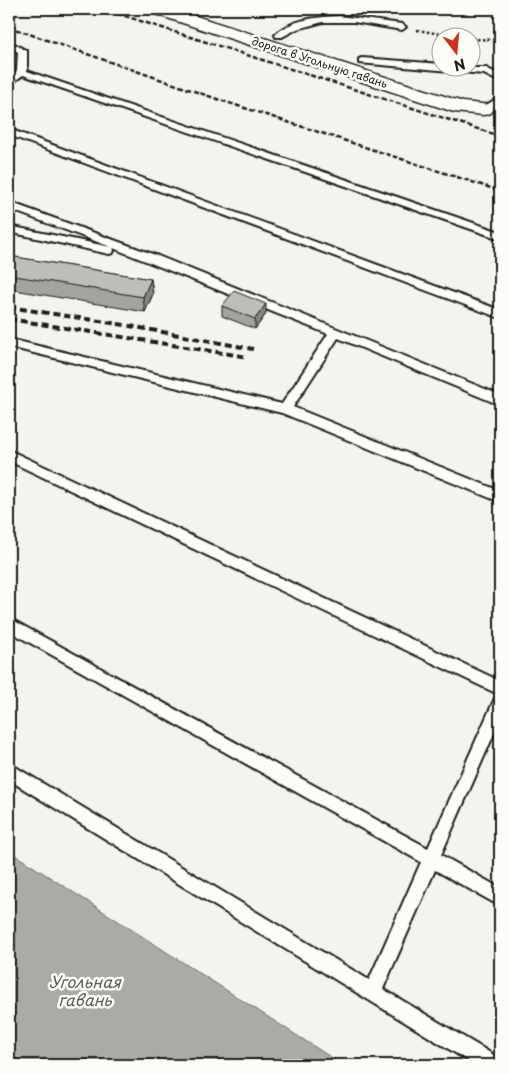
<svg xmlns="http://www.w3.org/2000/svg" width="509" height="1074" font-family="'Playpen Sans',sans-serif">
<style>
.water{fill:#abaaa6;stroke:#72716f}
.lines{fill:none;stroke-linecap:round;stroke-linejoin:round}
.lane-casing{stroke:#1c1c1c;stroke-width:4}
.street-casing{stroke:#1c1c1c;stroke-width:3}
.path{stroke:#1c1c1c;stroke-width:2.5;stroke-dasharray:2.5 2.5;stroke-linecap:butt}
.lane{fill:#fdfcf7;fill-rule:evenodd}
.street{fill:#fdfcf7;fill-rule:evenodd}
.rail-far1{stroke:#1c1c1c;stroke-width:2.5;stroke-dasharray:5 2.5;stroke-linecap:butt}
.rail{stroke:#1c1c1c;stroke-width:4;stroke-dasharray:7 4;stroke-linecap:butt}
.wall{fill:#a3a3a0;stroke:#1c1c1c}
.shaded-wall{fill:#858482;stroke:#1c1c1c}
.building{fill:#bebdba;stroke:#1c1c1c}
.labels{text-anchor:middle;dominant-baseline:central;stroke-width:5;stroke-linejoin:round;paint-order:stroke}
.far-street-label{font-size:11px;fill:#1c1c1c;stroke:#fdfcf7}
.near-water-label{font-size:16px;font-style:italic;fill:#5c5c5a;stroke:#fdfcf7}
</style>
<rect width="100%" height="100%" fill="#f4f3ee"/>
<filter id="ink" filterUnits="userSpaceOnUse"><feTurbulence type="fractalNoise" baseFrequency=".02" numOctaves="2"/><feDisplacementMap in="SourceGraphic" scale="10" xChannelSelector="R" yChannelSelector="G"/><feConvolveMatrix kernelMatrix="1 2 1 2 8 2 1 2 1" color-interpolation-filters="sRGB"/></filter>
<g filter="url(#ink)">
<polygon class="water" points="9,851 343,1065 9,1065"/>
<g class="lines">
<defs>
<g id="lane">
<path d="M 339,16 L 402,24 L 406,27 L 402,30 L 354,22 L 323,22 L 297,29 L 282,37 L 276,37 L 275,35 C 291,19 317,17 339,16 Z"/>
<polygon points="9,41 27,51 27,71 500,232 500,239 23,75 9,85 9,78 17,71 18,52 9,47"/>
<polygon points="362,58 442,64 442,68 486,68 500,75 500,82 484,74 359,63 359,59"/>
<polygon points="500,97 500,104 487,111 481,111 479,109"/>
<polygon points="9,129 500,310 500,318 9,135"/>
<polygon points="9,202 158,256 500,395 500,405 338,338 293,407 500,491 500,502 282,413 9,347 9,339 282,404 328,334 113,248 114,250 113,253 109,254 9,232 9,226 111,247 9,209"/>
<polygon points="9,450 500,681 500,695 9,461"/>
<polygon points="9,618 428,848 495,698 500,696 500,720 441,855 500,888 500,906 435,870 383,989 499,1058 500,1065 475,1065 9,780 9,763 369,980 421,862 9,631"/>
</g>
<polygon id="street" points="149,9 174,9 463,102 491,105 494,109 491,113 484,115 454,112 152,13"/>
</defs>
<use href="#lane" class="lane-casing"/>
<use href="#street" class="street-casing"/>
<g class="path">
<polyline points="417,30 465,38"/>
<polyline points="472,39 500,40"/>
</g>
<use href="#lane" class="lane"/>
<use href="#street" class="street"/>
<g class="rail-far1">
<polyline points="103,9 500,136"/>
<polyline points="9,27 223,101 500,191"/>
</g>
<g class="rail">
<polyline points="9,307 125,325 253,349"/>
<polyline points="9,319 248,357"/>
</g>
</g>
<g class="wall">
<polygon points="9,256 151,279 153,294 145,312 9,289"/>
<polygon points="222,306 266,314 255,329 222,316"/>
</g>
<g class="shaded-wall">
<polygon points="151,279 153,294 145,312 143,297"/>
<polygon points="266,304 266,314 255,329 255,319"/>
</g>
<g class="building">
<polygon points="9,256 151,279 143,297 9,275"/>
<polygon points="234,291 266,304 255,319 222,306"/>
</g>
</g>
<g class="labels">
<g class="far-street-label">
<text transform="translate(320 62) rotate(18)">дорога в Угольную гавань</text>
</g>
<g class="near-water-label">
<text x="85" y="981">Угольная<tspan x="85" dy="18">гавань</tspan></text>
</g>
</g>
<rect width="509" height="1074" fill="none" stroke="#fdfcf7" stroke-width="30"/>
<rect x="15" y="15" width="479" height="1044" fill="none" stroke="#1c1c1c" stroke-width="2" filter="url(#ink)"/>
<g transform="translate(456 52) rotate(164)"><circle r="24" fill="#fdfcf7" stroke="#a3a29f"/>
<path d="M0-4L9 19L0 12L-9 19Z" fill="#c8321e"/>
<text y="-8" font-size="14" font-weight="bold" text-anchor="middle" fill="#1c1c1c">N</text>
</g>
</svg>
